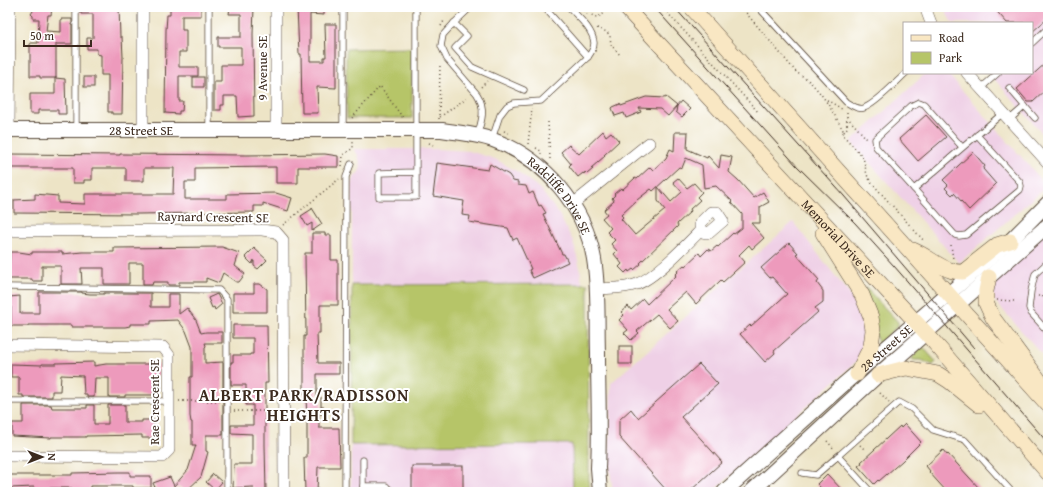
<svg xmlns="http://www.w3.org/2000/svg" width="1055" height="499" font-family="'Gentium Book Plus',serif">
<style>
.built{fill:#efd0e6}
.green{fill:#b6c568;stroke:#787843}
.building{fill:#ed9abc}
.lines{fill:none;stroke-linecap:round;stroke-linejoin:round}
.service-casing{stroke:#564637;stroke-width:7}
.minor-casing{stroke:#564637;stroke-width:12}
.tertiary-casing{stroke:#564637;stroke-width:16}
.secondary-casing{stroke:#564637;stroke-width:16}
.path{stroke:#564637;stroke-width:1.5;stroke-dasharray:1 3;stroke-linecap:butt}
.service{stroke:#fff;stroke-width:5.5}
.minor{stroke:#fff;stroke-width:11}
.tertiary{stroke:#fff;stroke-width:14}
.secondary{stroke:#f9e7c3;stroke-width:15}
.tram{stroke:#3b2a1e;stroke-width:1}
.labels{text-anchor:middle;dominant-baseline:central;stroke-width:4;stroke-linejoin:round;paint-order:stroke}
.street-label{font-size:13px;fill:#3b2a1e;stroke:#fff}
.district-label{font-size:17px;font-weight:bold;letter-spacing:1px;fill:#3b2a1e;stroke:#fff}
</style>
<rect width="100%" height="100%" fill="#fff"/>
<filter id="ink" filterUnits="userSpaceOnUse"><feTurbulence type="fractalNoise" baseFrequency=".025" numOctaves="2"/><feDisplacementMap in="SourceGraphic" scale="8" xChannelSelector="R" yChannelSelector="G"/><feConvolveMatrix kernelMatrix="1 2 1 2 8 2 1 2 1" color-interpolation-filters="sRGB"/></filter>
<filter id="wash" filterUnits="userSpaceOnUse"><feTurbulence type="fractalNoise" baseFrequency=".012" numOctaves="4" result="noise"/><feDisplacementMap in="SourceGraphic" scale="16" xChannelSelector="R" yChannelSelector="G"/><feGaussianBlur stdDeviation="0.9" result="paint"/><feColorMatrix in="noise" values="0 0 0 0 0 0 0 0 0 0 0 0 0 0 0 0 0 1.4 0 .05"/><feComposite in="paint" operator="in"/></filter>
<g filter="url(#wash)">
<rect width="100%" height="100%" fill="#ede4c6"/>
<g class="built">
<polygon points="945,7 1048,7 1048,140 989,73 1032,73 1032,23 952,23 947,14"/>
<polygon points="926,73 947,73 1047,186 959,263 851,142"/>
<polygon points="353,149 437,149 469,151 495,159 518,172 540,189 558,213 573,241 580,268 582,284 352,285 352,180 359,172 361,167 358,155"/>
<polygon points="793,222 858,305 865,325 866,335 860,358 712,492 613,492 609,464 611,383"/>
<polygon points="1048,225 1048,361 986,291"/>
<polygon points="572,444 573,492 351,492 351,445"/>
</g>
<g class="green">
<polygon points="412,48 412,118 347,118 346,49"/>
<polygon points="588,284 589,483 590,492 573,492 572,444 351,445 352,285"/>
<polygon points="865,287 898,322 898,326 878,344"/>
<polygon points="922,346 936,362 933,365 921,360 913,360 912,358"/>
</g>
<g id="blocks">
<g class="building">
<polygon points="33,7 52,7 51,15 48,15 46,31 61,32 61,19 72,19 72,44 56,44 56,78 40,78 40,76 30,76 30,43 38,43 39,19 33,19 33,16 31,14 33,11"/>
<polygon points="81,7 119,7 120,37 122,37 123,57 122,114 112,114 112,112 108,112 108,75 101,75 101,55 97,54 97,49 87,49 87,38 93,38 93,14 81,14"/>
<polygon points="170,7 201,7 201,16 182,16 182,30 186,30 186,52 179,52 179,67 198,67 198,76 179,76 179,101 183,101 182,111 179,111 179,114 165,113 166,30 167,15 170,15"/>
<polygon points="230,7 254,7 253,34 254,116 238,117 237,96 224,96 224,105 221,105 221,110 214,110 214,82 221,82 221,65 241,65 241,47 218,47 218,37 241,37 241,14 229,14"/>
<polygon points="297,7 324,7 324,15 310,14 310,61 324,61 324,57 326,57 325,24 336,24 336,88 317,87 318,113 302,113 301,54 299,54"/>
<polygon points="993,7 1048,7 1048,18 1032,32 1032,23 1007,23"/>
<polygon points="1048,61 1048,88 1033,102 1028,102 1017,89"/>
<rect x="84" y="77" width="10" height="10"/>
<rect x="193" y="77" width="11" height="10"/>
<polygon points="55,78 65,79 66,114 58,114 58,110 38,110 38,114 30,114 30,94 55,94"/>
<polygon points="646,97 664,98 666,97 677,106 668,116 660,109 639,108 641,112 626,118 624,113 615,116 612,108 613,107 620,104 621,106"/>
<polygon points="681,101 690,109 682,117 676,112 677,106"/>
<polygon points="926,115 946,137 918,161 899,139"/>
<polygon points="603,131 606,136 611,132 619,141 604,155 605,156 591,168 593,169 587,174 585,172 584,174 583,173 578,177 569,166 571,164 561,152 569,145 579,154"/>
<polygon points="675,132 688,132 687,149 707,158 708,156 719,168 721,155 732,157 729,172 738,180 754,198 763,192 769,202 760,207 760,223 751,223 764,238 752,249 749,245 739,255 745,262 723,282 721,280 696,304 686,292 667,309 678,321 670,328 657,314 637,331 639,333 631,340 624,333 628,330 619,320 624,315 621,312 628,306 631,310 643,299 647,304 676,276 675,275 678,272 677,271 684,265 685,266 699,253 701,256 708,249 711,251 717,246 718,247 733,233 734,234 742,228 742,214 731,202 732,201 716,186 704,188 702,165 686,158 682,168 679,167 653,191 651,189 637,200 621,215 623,217 621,219 635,235 665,210 658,201 658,187 671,202 682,192 673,182 678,178 687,188 694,183 702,192 697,197 700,200 690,209 691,211 677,224 678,226 640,263 641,264 634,270 633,269 629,272 628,270 625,273 619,267 622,264 614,254 617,251 611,244 615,240 607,232 611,228 602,218 607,214 604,210 614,201 612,198 615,195 614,194 621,188 622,190 635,178 637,179 650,167 653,170 666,158 670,149 674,151"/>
<polygon points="973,152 985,166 983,169 996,184 969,210 954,193 952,195 945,188 948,185 943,180"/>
<polygon points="10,154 120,155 120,154 247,155 325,154 338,156 338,167 298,167 298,183 276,183 276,167 195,168 195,182 185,182 185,199 227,199 227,194 276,193 292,198 288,211 263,203 263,206 254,206 254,212 138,214 14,213 14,200 35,199 35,194 58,196 58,203 85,204 85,194 173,194 174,168 144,168 144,181 126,181 126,168 92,168 92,180 84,180 84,183 73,183 73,168 10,168"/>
<polygon points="437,163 488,170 490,164 509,175 513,181 518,182 518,185 526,186 529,194 533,192 539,206 541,205 546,213 543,214 562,254 564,254 568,262 533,278 529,270 531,269 517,238 513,240 508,228 469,222 470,216 462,215 464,201 433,196"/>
<polygon points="312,208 322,224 312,231 312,223 307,226 301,216 312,209"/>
<polygon points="312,233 325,233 325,235 331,235 331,260 338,260 338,305 320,305 320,333 317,333 318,363 339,363 339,374 317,374 317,397 321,397 321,407 324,407 324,414 319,414 319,428 339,428 340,467 318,467 317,492 305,492 304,458 307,458 307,424 306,394 304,394 304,336 306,336 305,253 312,253"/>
<polygon points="789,243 798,253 796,254 819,280 817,283 823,291 823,302 815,308 818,312 774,351 775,353 765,362 740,334 750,325 751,326 787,294 772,277 770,278 761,268"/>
<polygon points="222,247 239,253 235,266 245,274 239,282 236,282 223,273 219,283 206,278 206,282 179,282 179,285 168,285 168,282 153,282 152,285 143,285 143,263 129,263 129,284 104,284 104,268 81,268 82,284 61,284 61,266 42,266 42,281 32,281 32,279 9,279 10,252 19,252 32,254 32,252 62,252 62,254 82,252 114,252 114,248"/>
<polygon points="254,248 267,260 258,269 254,266 254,260 252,264 245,257"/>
<polygon points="254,284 260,284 267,289 267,312 233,312 233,293 254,293"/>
<polygon points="39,292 82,292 82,293 90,294 104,294 104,293 151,293 151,307 168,307 168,294 179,294 179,314 187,308 196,320 201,333 206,332 222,332 222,343 205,343 206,346 205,347 205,363 223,362 223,435 206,435 206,451 208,452 201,477 185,492 180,487 167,492 157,492 153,483 170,477 174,486 188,470 196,445 192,445 192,422 191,422 190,416 190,377 192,377 192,347 186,331 178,320 151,321 151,324 130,324 130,326 125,327 71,327 71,325 28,325 28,326 11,326 11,307 9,307 9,297 20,296 20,313 39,313"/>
<polygon points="217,294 222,304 215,310 214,307 212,308 208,298"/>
<polygon points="233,325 267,325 268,383 265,383 265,445 266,492 253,492 253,487 233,488 234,464 252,464 252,434 231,433 231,425 253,425 253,405 246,405 246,385 231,385 231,362 233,362 233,355 250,355 250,354 253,354 253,338 233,338"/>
<rect x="619" y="346" width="13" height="18"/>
<polygon points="94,362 94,366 106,364 159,364 159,376 154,376 154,395 125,395 125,397 109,397 109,378 95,378 94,397 87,397 87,394 84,394 83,376 61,375 60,391 52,391 52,397 23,397 23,395 19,395 19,377 11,377 11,364 42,365 42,364 56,364 56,363"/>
<polygon points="699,364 718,384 681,417 722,462 689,492 668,492 619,437 619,420 631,409 638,418"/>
<polygon points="23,405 51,405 52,408 87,408 87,405 94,405 94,424 108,424 108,405 125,405 125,422 142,422 142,420 154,420 154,427 156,427 156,438 142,438 142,435 86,436 86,437 51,437 51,438 12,436 12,423 23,423"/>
<polygon points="905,424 921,442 902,461 879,481 878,480 874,484 858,466 862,463 861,462 900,426 901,428"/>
<polygon points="943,450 947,455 948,454 979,488 978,488 981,492 947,492 929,472 930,471 926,466"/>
<rect x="412" y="466" width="51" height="26"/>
<polygon points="119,472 130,472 130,476 151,476 151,488 133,488 133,486 90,486 90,491 72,491 72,488 46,488 46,492 34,492 34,487 10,488 10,475 72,475 72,473"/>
<polygon points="213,474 222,482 215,490 206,482"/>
<polygon points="827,474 844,492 825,492 817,484"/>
</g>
</g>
</g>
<g filter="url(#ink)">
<use href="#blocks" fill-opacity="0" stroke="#564637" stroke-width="1"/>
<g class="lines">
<defs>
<g id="service">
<polyline points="209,7 209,130"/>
<polyline points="416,7 416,197 379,197 379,173 416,172"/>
<path d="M 471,7 L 454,23 L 443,35 L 441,46 L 447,59 L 477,94 C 486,108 482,121 477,136"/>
<polyline points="544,7 588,57"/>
<path d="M 761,7 L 761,10 L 846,102 C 851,105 858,110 864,108 C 876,104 896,82 906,73"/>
<polyline points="454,23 467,36 455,48 472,67 524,90"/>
<polyline points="1032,43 1048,28"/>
<polyline points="981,88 998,73"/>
<polyline points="1009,88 1035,118"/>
<polyline points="1009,120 1025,106"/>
<polyline points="343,130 343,7"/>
<polyline points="76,131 76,7"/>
<path d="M 492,139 L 500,115 L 507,106 L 514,103 L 541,101 L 588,57 C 591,53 594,48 594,43 C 593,29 577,16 569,7"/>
<polyline points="962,147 924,104 919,102 911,106 875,139 876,147 914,189 1003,113"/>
<polyline points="914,189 955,235 959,236 966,235 1020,190 1021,186 1020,182 977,135"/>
<polyline points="1048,262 1035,274 1031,291 1029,308 1031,313 1048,332"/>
<polyline points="7,287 219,290 227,299 227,492"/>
<polyline points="7,401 169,401"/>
<polyline points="363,460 363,492"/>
<polyline points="802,473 816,475 838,456"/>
<polyline points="363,486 386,486 392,492"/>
<polyline points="345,492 346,177 351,164"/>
<polyline points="871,492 838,456 899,402 912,409 933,430 965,440 1012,492"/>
</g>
<g id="minor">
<polyline points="143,7 143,131"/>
<polyline points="925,7 931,23"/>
<polyline points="967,73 1048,163"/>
<polyline points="9,130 10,7"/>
<polyline points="276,130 276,7"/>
<polyline points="573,204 649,143"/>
<polygon points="711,212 717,212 723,221 709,233 705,233 700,227 700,223"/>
<polyline points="7,231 262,230 276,232 283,240 284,492"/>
<path d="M 597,289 C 610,288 625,289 637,284 C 656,277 686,245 701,230"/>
<polyline points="7,345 163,347 169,355 169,450 162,457 7,456"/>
</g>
<g id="tertiary">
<path id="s1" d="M 7,130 L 442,130 C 459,133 477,134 493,140 C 544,158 585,206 594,259 C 599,290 597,322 598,353 C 598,391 600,429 598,468 L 600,492"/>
<path id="s2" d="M 724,492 L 845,383 L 1010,241 L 1048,203"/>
<polyline points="751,492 878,375 1048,225"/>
</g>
<g id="secondary">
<path id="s3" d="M 625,7 L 926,333 L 1048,473"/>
<polyline points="691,7 1048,405"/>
<polyline points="823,233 862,295 871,317 873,330 871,346 857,374"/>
<path d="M 913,250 C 926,255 937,266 950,270 C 954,272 959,272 963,272 L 997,245 L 1010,241"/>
<polyline points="989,277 986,291 986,303 993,318 1048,392"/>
<polyline points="878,375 906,368 938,374 949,381 979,405"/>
</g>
</defs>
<use href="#service" class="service-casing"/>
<use href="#minor" class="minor-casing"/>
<use href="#tertiary" class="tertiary-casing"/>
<use href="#secondary" class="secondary-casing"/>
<g class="path">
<polyline points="441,7 441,8"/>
<polyline points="582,7 588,15"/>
<path d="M 591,7 C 589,19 598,19 606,12 L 605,7"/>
<polyline points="662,7 759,113"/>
<path d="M 741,7 L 797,73 C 818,83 833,112 844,132 L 842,134 L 863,157 L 867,175 L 871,182 L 924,241"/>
<polyline points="441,26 444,21"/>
<polyline points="597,28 607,32 610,36 611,45 621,56"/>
<polyline points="481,87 487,81"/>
<polyline points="827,100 842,109"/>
<polyline points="440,117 469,96"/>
<polyline points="847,117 867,139"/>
<polyline points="352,118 380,86 403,118"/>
<polyline points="439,119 440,63"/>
<polyline points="548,122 550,159"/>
<polyline points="504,131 510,134"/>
<polyline points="844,132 847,128 847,112 845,111"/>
<polyline points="429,143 433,145"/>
<polyline points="528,144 532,108"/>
<polyline points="536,148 541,151 541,154"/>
<polyline points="342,166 343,155 353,148 353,142"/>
<polyline points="283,225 339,179"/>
<polyline points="951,245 953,259"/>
<polyline points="1038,296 1048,297"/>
<polyline points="997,300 1015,301"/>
<polyline points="880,393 889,402"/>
<polyline points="179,401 221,401"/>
<polyline points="234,411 274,411"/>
<polyline points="827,441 835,450"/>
<polyline points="860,445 865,450"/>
</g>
<use href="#service" class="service"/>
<use href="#minor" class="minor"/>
<use href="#tertiary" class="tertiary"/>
<use href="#secondary" class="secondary"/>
<g class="tram">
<polyline points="654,7 797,166 855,223 894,266 1048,443"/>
<polyline points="674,7 844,196 974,348"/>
</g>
</g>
</g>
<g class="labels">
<g class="street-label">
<text transform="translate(262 68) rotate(-90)">9 Avenue SE</text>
<text stroke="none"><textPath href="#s1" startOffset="134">28 Street SE</textPath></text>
<text stroke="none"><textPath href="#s1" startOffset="576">Radcliffe Drive SE</textPath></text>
<text transform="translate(213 217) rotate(1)">Raynard Crescent SE</text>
<text stroke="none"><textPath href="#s3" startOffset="315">Memorial Drive SE</textPath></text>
<text stroke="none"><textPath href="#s2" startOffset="217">28 Street SE</textPath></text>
<text transform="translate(154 402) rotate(-90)">Rae Crescent SE</text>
</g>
<g class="district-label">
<text x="304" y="394">ALBERT PARK/RADISSON<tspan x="304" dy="20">HEIGHTS</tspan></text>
</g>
</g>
<rect width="1055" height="499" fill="none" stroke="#fff" stroke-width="24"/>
<rect x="903" y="22" width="130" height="52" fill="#ffffff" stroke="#b1aaa5"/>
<rect x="911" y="35" width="20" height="6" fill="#f9e7c3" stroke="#b1aaa5"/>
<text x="939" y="42" font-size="12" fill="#3b2a1e">Road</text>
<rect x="911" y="52" width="20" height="12" fill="#b6c568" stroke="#b1aaa5"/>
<text x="939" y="62" font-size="12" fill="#3b2a1e">Park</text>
<g transform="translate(42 457) rotate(90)" stroke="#ffffff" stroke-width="3" paint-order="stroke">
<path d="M0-3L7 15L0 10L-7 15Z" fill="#3b2a1e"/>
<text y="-6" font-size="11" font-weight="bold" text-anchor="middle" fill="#3b2a1e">N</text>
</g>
<path d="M24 40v6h67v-6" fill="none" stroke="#3b2a1e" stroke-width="2"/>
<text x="30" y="40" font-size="12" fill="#3b2a1e" stroke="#ffffff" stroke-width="3" paint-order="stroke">50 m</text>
</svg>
